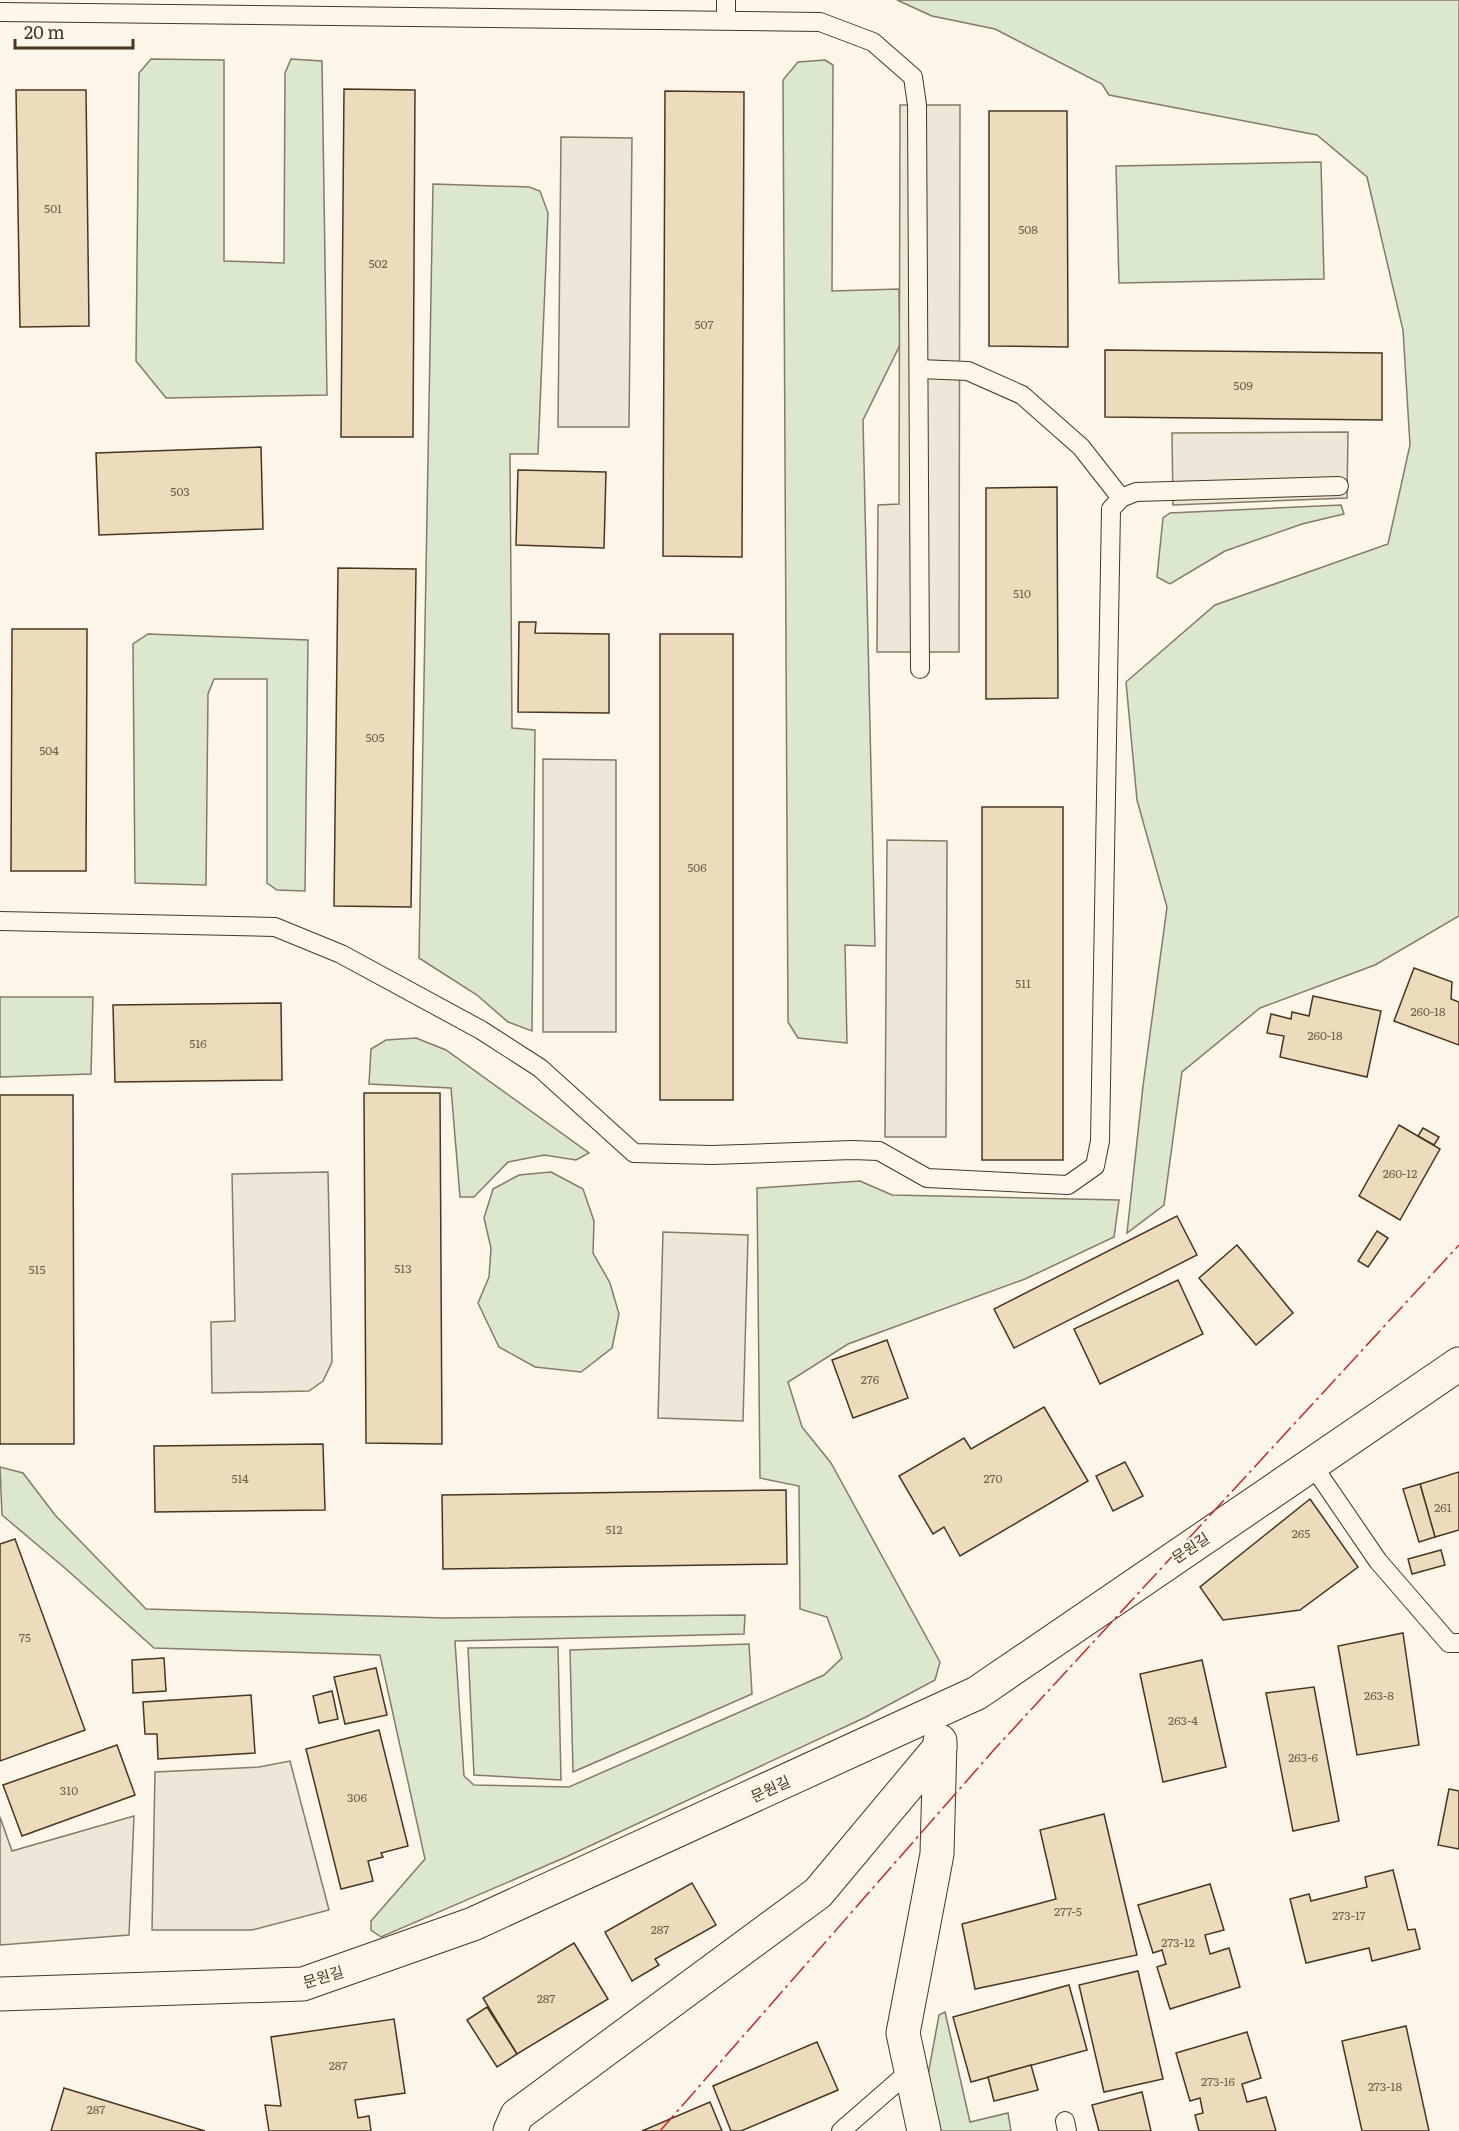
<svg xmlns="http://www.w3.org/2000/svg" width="1459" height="2131" font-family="Literata,'Noto Sans KR',serif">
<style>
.green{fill:#dce7d0;stroke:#887966;stroke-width:1.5}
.parking{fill:#ede7d9;stroke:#887966;stroke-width:1.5}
.building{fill:#ecdcbc;stroke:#4a3520;stroke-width:1.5}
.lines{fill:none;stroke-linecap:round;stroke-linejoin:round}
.lane-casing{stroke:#4a3520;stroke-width:20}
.street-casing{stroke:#4a3520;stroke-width:35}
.secondary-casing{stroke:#4a3520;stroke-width:35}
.lane{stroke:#fbf6e9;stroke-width:18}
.street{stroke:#fbf6e9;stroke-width:33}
.secondary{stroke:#fbf6e9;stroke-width:33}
.power{stroke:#c62828;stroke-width:1.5;stroke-dasharray:21 4.5 3 4.5;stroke-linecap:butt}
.labels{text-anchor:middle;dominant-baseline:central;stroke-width:4.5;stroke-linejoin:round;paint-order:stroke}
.number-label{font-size:12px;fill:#725f47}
.street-label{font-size:15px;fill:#4a3520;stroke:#fbf6e9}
</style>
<rect width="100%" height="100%" fill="#fbf6e9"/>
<g class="green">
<polygon points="897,0 1459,0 1459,916 1375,965 1260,1008 1182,1072 1164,1205 1127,1233 1143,1086 1167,907 1137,800 1126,682 1215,605 1388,544 1410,445 1403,330 1367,177 1317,135 1109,95 1102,84 995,29 932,16"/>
<polygon points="151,59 224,60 224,261 284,263 285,73 291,59 322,61 327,395 166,398 136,361 139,73"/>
<polygon points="825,60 833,65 832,291 899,289 900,345 863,420 875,946 845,945 847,1043 798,1038 788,1022 783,80 798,62"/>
<polygon points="1321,162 1324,279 1119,283 1116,166"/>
<polygon points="433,184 529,187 540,191 548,213 538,454 510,454 512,728 535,730 532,1031 508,1022 477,995 419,958"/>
<polygon points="1341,505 1344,514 1302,524 1225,551 1170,584 1157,577 1163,518 1170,513"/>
<polygon points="148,634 308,640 305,891 277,890 267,883 267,679 214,679 208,694 206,885 135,883 133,644"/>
<polygon points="0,997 93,997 91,1074 0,1077"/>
<polygon points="416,1038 446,1050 589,1153 576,1160 544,1155 508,1162 474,1197 460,1197 451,1088 369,1084 371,1049 386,1040"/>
<polygon points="551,1172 583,1189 594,1221 593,1253 610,1283 619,1314 612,1348 581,1372 535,1367 499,1347 478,1303 489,1277 491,1248 484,1218 493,1189 519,1175"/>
<polygon points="860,1181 892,1195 1119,1200 1114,1237 1025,1279 848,1344 788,1382 802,1427 831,1463 940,1662 935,1680 866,1717 566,1857 381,1937 371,1930 371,1921 425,1859 380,1655 154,1648 66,1569 2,1515 0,1467 23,1473 55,1515 146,1609 444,1618 745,1615 744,1634 455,1641 464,1776 474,1785 569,1787 824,1675 842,1658 827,1617 800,1609 799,1486 760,1478 757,1188"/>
<polygon points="749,1644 752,1694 573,1772 570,1650"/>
<polygon points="558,1647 561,1780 474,1775 468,1648"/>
<polygon points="945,2012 970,2122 1008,2113 1011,2131 939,2131 928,2075 939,2015"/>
</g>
<g class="parking">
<polygon points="900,105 960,105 959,652 877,652 878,505 899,504"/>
<polygon points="561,137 632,138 629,427 558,427"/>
<polygon points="1348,432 1347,498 1173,505 1172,433"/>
<polygon points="543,759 616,760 616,1032 543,1032"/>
<polygon points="887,840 947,841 946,1137 885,1137"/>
<polygon points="328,1172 332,1362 323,1381 309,1391 212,1393 211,1322 235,1321 232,1174"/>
<polygon points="663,1232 748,1235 743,1421 658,1418"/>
<polygon points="290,1761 329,1910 252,1930 152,1930 155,1772 259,1767"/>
<polygon points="134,1816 129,1935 0,1945 0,1817 12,1851"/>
</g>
<g class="building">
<polygon points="344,89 415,90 413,437 341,437"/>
<polygon points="16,90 86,90 89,326 20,327"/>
<polygon points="665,91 744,92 742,557 663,556"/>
<polygon points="989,111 1067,111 1068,347 989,346"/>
<polygon points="1105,350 1382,353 1382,420 1105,417"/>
<polygon points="261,447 263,529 99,535 96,453"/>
<polygon points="518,470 606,472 604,548 516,545"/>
<polygon points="1057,487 1058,698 986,699 986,488"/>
<polygon points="338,568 416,569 411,907 334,906"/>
<polygon points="519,622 536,622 535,633 609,634 609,713 518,712"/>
<polygon points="12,629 87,629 86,871 11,871"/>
<rect x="660" y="634" width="73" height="466"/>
<rect x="982" y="807" width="81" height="353"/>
<polygon points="1414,968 1452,982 1451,999 1459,1002 1459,1045 1394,1021"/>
<polygon points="1313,996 1381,1011 1367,1077 1280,1057 1284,1036 1267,1033 1271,1014 1291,1019 1292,1012 1309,1016"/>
<polygon points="281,1003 282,1080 115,1082 113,1005"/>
<polygon points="364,1093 440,1093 442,1444 366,1443"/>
<polygon points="0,1095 73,1095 74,1444 0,1444"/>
<polygon points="1399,1125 1440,1149 1400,1220 1359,1196"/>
<polygon points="1423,1128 1439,1137 1434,1145 1418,1136"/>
<polygon points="1177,1216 1197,1255 1014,1348 994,1309"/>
<polygon points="1377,1231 1388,1238 1368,1267 1358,1261"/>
<polygon points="1237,1245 1293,1313 1256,1345 1199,1278"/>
<polygon points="1178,1280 1203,1334 1100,1384 1074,1329"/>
<polygon points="887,1340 908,1398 853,1418 832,1360"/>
<polygon points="1044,1407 1088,1481 960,1556 944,1527 933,1534 899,1476 964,1438 971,1449"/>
<polygon points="323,1444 325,1510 155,1512 154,1446"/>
<polygon points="1125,1462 1143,1496 1113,1511 1096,1476"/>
<polygon points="1459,1472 1459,1530 1435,1537 1420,1484"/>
<polygon points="1420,1484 1435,1537 1419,1542 1403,1489"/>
<polygon points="786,1490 787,1564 443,1569 442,1495"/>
<polygon points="1310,1499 1358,1567 1300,1610 1223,1620 1200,1587"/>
<polygon points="15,1539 85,1730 0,1761 0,1544"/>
<polygon points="1441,1550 1445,1565 1412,1574 1408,1559"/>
<polygon points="1403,1633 1419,1745 1357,1755 1338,1646"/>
<polygon points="164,1658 166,1691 133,1693 132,1660"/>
<polygon points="1202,1660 1226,1767 1163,1782 1140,1674"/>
<polygon points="376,1668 387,1715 345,1724 334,1677"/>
<polygon points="1314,1687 1339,1821 1293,1831 1266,1693"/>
<polygon points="332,1691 338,1719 319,1723 313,1696"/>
<polygon points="251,1695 255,1753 158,1759 157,1734 145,1734 143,1702"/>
<polygon points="379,1730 408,1846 381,1853 383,1857 368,1861 373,1881 341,1889 306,1749"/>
<polygon points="117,1745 135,1795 22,1836 3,1785"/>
<polygon points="1449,1789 1459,1791 1459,1849 1438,1845"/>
<polygon points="1104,1814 1137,1955 975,1989 962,1924 1056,1899 1040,1830"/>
<polygon points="1393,1870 1408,1930 1415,1929 1420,1949 1372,1961 1369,1948 1306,1963 1290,1899 1309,1894 1311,1901 1367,1887 1365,1877"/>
<polygon points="692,1883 716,1925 655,1959 659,1965 632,1981 605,1932"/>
<polygon points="1210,1884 1224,1930 1205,1935 1210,1954 1229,1948 1240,1987 1170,2009 1157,1967 1166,1964 1162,1950 1153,1953 1138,1905"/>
<polygon points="574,1943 608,1999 517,2054 483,1998"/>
<polygon points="1138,1971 1163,2079 1104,2092 1079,1985"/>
<polygon points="1069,1985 1087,2050 971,2082 953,2017"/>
<polygon points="487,2007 517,2054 497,2067 467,2020"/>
<polygon points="394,2019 405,2093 355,2100 358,2118 369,2116 371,2131 269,2131 265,2105 281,2106 271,2037"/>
<polygon points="1406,2026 1429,2131 1362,2131 1342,2041"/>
<polygon points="1247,2032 1261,2078 1242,2084 1247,2102 1266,2097 1276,2131 1199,2131 1195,2115 1203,2113 1200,2098 1190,2101 1176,2053"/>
<polygon points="817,2042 838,2090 741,2131 731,2131 713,2086"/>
<polygon points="1031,2065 1038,2090 994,2101 988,2077"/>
<polygon points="64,2088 205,2131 51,2131"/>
<polygon points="1142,2092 1151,2131 1099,2131 1092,2105"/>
<polygon points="710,2102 722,2131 642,2131"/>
</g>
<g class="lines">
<defs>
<g id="lane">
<polyline points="726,0 726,20"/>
<polyline points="0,12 820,22 873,42 913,77 917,105 920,669"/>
<polyline points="919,369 968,371 1022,395 1081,447 1121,498"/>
<polyline points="0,921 275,927 341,954 481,1030 540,1068 634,1153 712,1155 852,1150 879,1151 927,1178 1068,1185 1095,1166 1100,1141 1111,509 1121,498 1136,492 1339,486"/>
<polyline points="1311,1463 1378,1561 1449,1643 1459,1643"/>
<polyline points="1065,2121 1067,2131"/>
<polyline points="841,2131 911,2070"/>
</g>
<g id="street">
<polyline points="510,2131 517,2115 818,1893 940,1747"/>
<polyline points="924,2131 903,2033 937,1854 940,1741"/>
</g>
<polyline id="secondary" points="0,1994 303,1984 473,1924 977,1693 1459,1364"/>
</defs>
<use href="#lane" class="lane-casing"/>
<use href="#street" class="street-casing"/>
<use href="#secondary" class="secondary-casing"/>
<use href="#lane" class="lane"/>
<use href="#street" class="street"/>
<use href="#secondary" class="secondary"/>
<polyline class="power" points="660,2131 992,1752 1459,1245"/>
</g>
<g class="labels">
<g class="number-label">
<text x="53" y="208">501</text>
<text x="1028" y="229">508</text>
<text x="378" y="263">502</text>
<text x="704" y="324">507</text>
<text x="1243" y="385">509</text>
<text x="180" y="491">503</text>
<text x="1022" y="593">510</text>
<text x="375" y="737">505</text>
<text x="49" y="750">504</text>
<text x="697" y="867">506</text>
<text x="1023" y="983">511</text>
<text x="1428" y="1011">260-18</text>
<text x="1325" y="1035">260-18</text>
<text x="198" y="1043">516</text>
<text x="1400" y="1173">260-12</text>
<text x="403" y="1268">513</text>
<text x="37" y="1269">515</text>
<text x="870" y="1379">276</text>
<text x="240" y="1478">514</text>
<text x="993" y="1478">270</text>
<text x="1443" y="1507">261</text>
<text x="614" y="1529">512</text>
<text x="1301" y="1533">265</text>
<text x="25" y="1637">75</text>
<text x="1379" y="1695">263-8</text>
<text x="1183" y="1720">263-4</text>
<text x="1303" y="1757">263-6</text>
<text x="69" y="1790">310</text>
<text x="357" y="1797">306</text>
<text x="1068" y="1911">277-5</text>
<text x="1349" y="1915">273-17</text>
<text x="660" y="1929">287</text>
<text x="1178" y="1942">273-12</text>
<text x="546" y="1998">287</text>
<text x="338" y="2065">287</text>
<text x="1218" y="2081">273-16</text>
<text x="1385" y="2086">273-18</text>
<text x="96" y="2109">287</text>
</g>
<g class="street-label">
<text transform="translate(1190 1547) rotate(-34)">문원길</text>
<text transform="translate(770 1788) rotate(-25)">문원길</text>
<text transform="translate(323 1976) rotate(-17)">문원길</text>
</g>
</g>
<path d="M15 39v9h118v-9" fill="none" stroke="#4a3520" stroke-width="3"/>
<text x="24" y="39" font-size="18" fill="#4a3520" stroke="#fbf6e9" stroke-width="4.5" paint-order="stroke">20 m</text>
</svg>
